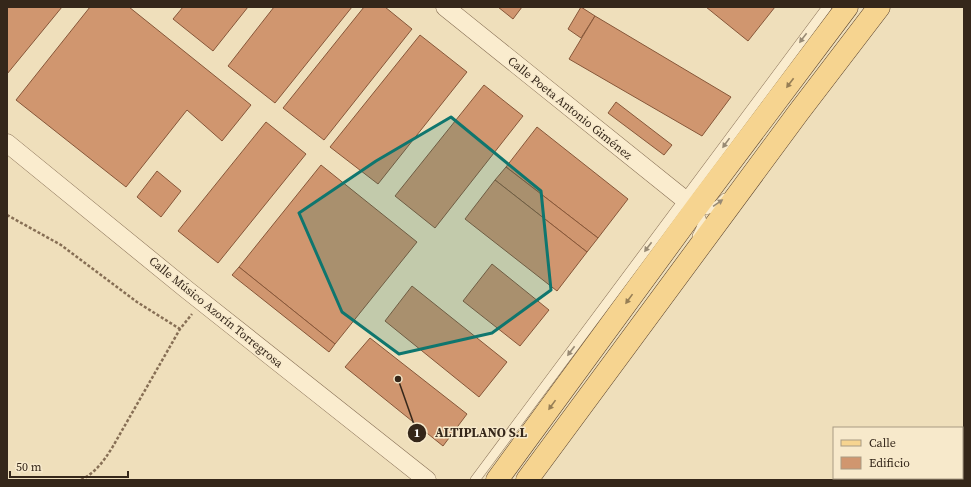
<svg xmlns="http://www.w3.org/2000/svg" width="971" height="487" font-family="'Source Serif 4',serif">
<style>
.building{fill:#d0966f;stroke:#875739}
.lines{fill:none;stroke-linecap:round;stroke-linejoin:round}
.service-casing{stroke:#876f55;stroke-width:10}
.minor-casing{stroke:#876f55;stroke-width:19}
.primary-casing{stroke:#543d2a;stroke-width:23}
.path{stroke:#876f55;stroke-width:2.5;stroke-dasharray:3 2;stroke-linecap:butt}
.service{stroke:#faecce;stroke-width:9}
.minor{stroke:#faecce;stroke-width:18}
.primary{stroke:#f6d490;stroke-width:22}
.oneway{fill:#988a74}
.oneway2{fill:#967e55}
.marked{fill:#0f766e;fill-opacity:0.2;stroke:#0f766e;stroke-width:3;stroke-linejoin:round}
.labels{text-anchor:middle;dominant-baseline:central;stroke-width:3;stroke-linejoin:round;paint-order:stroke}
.street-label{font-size:12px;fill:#35271a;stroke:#f7e9cb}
.leader{fill:none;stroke:#35271a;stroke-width:1.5}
.callout-dot{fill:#35271a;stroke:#f7e9cb;stroke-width:1.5}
.mark-label{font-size:12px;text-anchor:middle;font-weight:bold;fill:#fff}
.callout-label{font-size:13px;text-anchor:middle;font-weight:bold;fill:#35271a;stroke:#f7e9cb;stroke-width:3;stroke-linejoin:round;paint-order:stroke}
</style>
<rect width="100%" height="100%" fill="#efdfbb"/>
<g class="building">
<polygon points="7,7 62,7 7,74"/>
<polygon points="90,7 129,7 251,105 222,141 187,110 126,187 16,100"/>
<polygon points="183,7 248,7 213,51 173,19"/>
<polygon points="274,7 352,7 275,103 228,66"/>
<polygon points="364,7 385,7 412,29 324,140 283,108"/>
<polygon points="498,7 522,7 513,19"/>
<polygon points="581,7 595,16 581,38 568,29"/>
<polygon points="706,7 775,7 748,41"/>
<polygon points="595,16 731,97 702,136 569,59"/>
<polygon points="420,35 467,72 378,184 330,147"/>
<polygon points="484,85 523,116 435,228 395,196"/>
<polygon points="616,102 672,145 664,155 608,113"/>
<polygon points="266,122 306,154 218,263 178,231"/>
<polygon points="537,127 628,199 598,238 506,167"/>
<polygon points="321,165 417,242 335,344 239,267"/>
<polygon points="506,167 598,238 587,252 495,180"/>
<polygon points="157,171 181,191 161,217 137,197"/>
<polygon points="495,180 587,252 557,291 465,219"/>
<polygon points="492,264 549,310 520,346 463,301"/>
<polygon points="239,267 335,344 329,352 232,275"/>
<polygon points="412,286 507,362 479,397 385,321"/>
<polygon points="370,338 467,414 443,446 345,367"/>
</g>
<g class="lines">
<defs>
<g id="service">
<path d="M 697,236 C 705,222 703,221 696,208 L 706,210 L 718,205 L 725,198"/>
<polyline points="475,480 827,7"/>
</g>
<g id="minor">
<polyline points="445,7 684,199 696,208"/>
<polyline points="7,143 186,289 427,480"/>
</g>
<g id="primary">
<polyline points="497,480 696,208 847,7"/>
<polyline points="527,480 798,113 879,7"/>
</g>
</defs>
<use href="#service" class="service-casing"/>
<use href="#minor" class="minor-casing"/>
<use href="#primary" class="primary-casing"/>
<g class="path">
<polyline points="7,215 61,245 137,302 180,329"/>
<polyline points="962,463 964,462"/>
<path d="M 81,480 C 96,472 103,462 112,448 L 180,329 L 192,314"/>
<polyline points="944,480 946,478"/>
</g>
<use href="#service" class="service"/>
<use href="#minor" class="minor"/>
<use href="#primary" class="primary"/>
</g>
<defs><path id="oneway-solid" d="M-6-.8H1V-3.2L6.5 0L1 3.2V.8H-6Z"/></defs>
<g class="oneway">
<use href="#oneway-solid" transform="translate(803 38) rotate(127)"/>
<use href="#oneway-solid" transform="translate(726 143) rotate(126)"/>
<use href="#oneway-solid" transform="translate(718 203) rotate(-35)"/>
<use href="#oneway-solid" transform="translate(648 247) rotate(127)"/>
<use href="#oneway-solid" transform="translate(571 351) rotate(127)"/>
</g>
<g class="oneway2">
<use href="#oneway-solid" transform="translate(790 83) rotate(127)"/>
<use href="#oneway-solid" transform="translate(629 299) rotate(126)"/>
<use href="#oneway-solid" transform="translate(552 405) rotate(126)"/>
</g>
<path class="marked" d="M 451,117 L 541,191 L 551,290 L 492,333 L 399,354 L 342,312 L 299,213 L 376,161 Z"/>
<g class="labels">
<g class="street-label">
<text transform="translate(570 108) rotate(39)">Calle Poeta Antonio Giménez</text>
<text transform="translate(216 312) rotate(39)">Calle Músico Azorín Torregrosa</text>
</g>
</g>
<path class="leader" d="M398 379L417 433"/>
<g class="callout-dot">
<circle cx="398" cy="379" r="4"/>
<circle cx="417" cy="433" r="10"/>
</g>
<g class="mark-label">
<text x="417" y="437">1</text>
</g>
<g class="callout-label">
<text x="481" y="437">ALTIPLANO S.L</text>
</g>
<rect width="971" height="487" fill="none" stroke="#35271a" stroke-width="16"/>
<rect x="833" y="427" width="130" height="52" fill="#f7e9cb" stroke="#a99b84"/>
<rect x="841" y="440" width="20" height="6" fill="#f6d490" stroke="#a99b84"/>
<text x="869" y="447" font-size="12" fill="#35271a">Calle</text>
<rect x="841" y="457" width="20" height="12" fill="#d0966f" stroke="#a99b84"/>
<text x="869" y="467" font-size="12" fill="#35271a">Edificio</text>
<path d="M10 471v6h118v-6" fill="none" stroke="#35271a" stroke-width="2"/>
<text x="16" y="471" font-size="12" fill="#35271a" stroke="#f7e9cb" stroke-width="3" paint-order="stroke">50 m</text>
</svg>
